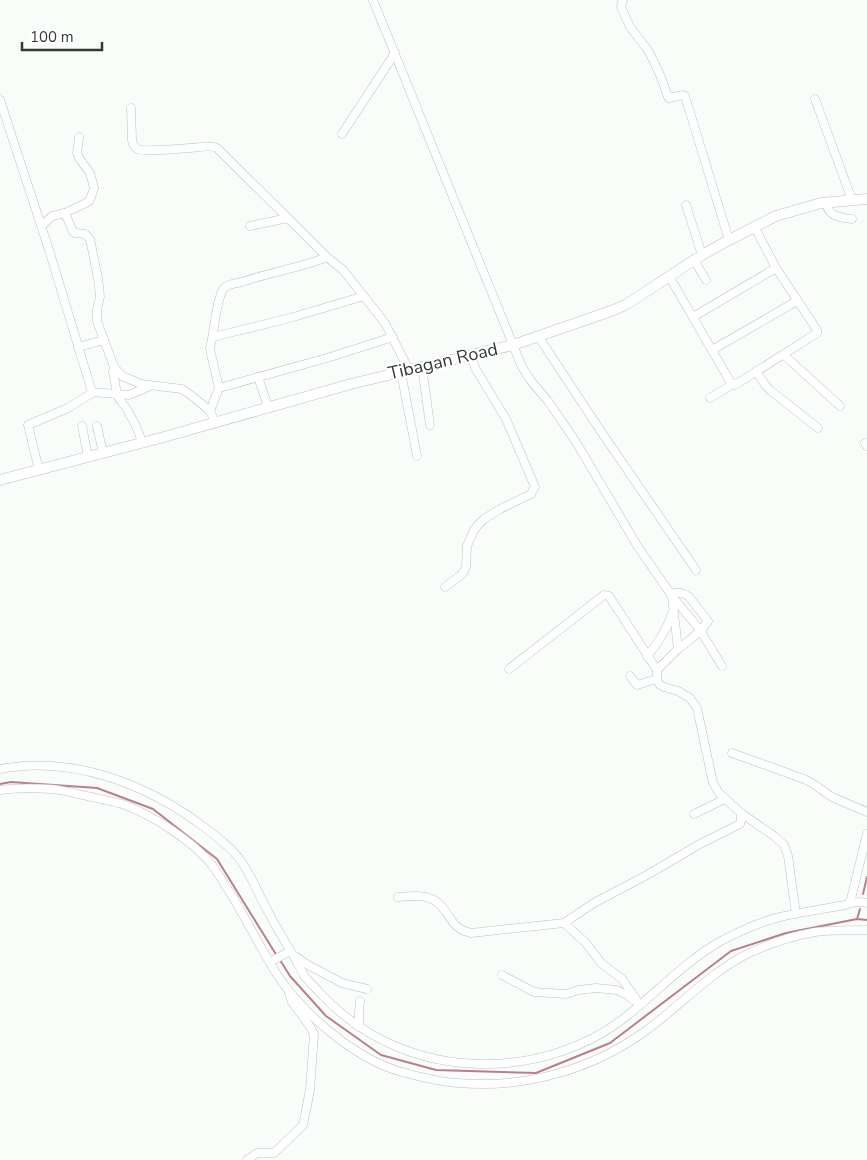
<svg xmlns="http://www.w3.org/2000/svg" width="867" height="1160" font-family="'Nunito Sans',sans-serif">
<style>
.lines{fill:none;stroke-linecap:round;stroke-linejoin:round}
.stream{stroke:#bb7e8c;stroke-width:2}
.minor-casing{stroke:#bcc0bd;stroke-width:9}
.major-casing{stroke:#bcc0bd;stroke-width:11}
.minor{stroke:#fff;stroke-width:8}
.major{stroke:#fff;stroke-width:10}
.labels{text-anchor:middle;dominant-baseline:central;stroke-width:4.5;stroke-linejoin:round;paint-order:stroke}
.street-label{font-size:18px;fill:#373837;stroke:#fff}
</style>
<rect width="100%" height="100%" fill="#f8fdf9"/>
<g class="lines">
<g class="stream">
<polyline points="0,784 11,782 97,788 153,809 217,859 277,956"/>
<polyline points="863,894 867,877"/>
<polyline points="857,919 860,909"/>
<polyline points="280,960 290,976 326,1016 381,1055 436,1070 536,1073 610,1043 731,951 786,933 857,919 867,920"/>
</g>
<defs>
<g id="minor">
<polyline points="373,0 522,367 531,381 548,401 576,442 638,547 672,596 678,649 657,670 657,679 660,685 664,687 678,691 690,698 697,708 713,783 719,793 741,813 774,836 784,845 788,856 796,914"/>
<polyline points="623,0 622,2 621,7 630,27 647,49 651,56 661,77 668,97 669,98 683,95 685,96 729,240"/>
<polyline points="815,99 852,200"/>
<polyline points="0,100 50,253 92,392 92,393 68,408 28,425 39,470"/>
<path d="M 131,108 L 132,140 L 133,144 L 137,149 C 149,152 176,149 189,148 C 198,148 209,144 217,148 L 327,257 L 343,270 L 385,323 L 409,370"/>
<polyline points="342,134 395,53"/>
<path d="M 827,202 C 826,216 841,218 852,219"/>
<polyline points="686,205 702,255"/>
<polyline points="65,213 73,232 75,233 85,234 90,239 98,278 100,297 97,309 97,321 114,367 122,376 141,384 182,389 192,396 210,411 215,422"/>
<polyline points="42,226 52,216 65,213 86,203 89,201 91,197 94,188 90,173 79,158 77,153 79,137"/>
<polyline points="250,226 288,218"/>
<polyline points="694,260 706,280"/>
<polyline points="669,276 731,383 735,385 817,333 817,330 776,268 754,226"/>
<polyline points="693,317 776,268"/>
<polyline points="538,336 602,433 696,570"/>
<polyline points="213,337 290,318 364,296"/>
<polyline points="78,347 104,340"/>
<polyline points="712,350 797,301"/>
<polyline points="784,355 840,406"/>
<polyline points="422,366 430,425"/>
<polyline points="114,367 113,371 117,394 129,395 150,386"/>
<polyline points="756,371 766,386 771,391 818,428"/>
<polyline points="401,372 417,456"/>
<polyline points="258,377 268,407"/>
<polyline points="219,388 327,358 393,337"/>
<path d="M 92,392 L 117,394 C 118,399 123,403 126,408 C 133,420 139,430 142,443"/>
<polyline points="710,398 733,384"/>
<path d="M 210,411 L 219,388 L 211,354 L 210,348 C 214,335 216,298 224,288 C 228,284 237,283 242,282 C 270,272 300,268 327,257"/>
<polyline points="82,426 88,457"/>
<polyline points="97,426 103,453"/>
<polyline points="865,443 867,446"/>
<polyline points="445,587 461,575 464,571 466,567 467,546 474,530 477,526 484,519 500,509 531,494 535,487 506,419 475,368 471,355"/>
<path d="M 671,594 C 678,592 683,592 689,597 L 708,621 C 702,632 688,641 678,649"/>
<polyline points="672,596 700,630 722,666"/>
<path d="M 647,656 C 659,643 667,628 673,612"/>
<polyline points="509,669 604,595 609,596 657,670"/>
<polyline points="630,676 637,685 657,679"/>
<polyline points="732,753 804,779 812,783 832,797 867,812"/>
<path d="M 0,769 C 72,755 147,784 204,827 C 217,837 232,848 241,861 C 250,874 256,888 263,902 C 272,920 282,937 293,955 C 297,962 301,970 305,977 C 309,982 315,987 319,992 C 362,1038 418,1063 481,1064 C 533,1065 588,1048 628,1015 C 658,991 685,962 719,942 C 738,932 759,922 780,917 C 801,912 823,909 845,905 C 852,902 859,901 867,903"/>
<path d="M 0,790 C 14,788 37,788 52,789 C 65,790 79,795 92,797 C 102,800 113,801 122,804 C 151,814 193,841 212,865 C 218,873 223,882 229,891 C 246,918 260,948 278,976 C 304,1015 357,1060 402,1072 C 420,1077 440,1082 458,1083 C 523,1089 591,1070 644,1032 C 679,1007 708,974 747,954 C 768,944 792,936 815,932 C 832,930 850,930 867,930"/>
<polyline points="694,814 725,799"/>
<path d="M 398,897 C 411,896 426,894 437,902 C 451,913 449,928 471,933 L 564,923 L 594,903 L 647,875 L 700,844 L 740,824 L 741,821 L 741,813"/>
<polyline points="850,903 867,834"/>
<polyline points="564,923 586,943 601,963 622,979 636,999"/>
<polyline points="295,956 308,965 342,983 367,989"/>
<polyline points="270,962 290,951"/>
<polyline points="502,975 534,992 566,994 579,990 596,988 617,990 627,995 640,1005"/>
<polyline points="359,1027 359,1013 360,1001"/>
<polyline points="247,1160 257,1153 274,1153 303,1125 310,1090 314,1034 309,1025 292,1002 289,992"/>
</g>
<polyline id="major" points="0,480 164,437 351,384 513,345 614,310 627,304 702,255 729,240 776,216 821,203 867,199"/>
</defs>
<use href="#minor" class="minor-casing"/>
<use href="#major" class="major-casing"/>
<use href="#minor" class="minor"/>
<use href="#major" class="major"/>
</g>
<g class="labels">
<g class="street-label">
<text transform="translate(443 361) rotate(-13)">Tibagan Road</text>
</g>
</g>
<path d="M22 42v8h80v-8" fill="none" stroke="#373837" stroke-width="2.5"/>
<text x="30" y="42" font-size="15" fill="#373837" stroke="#ffffff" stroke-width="4" paint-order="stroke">100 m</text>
</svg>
